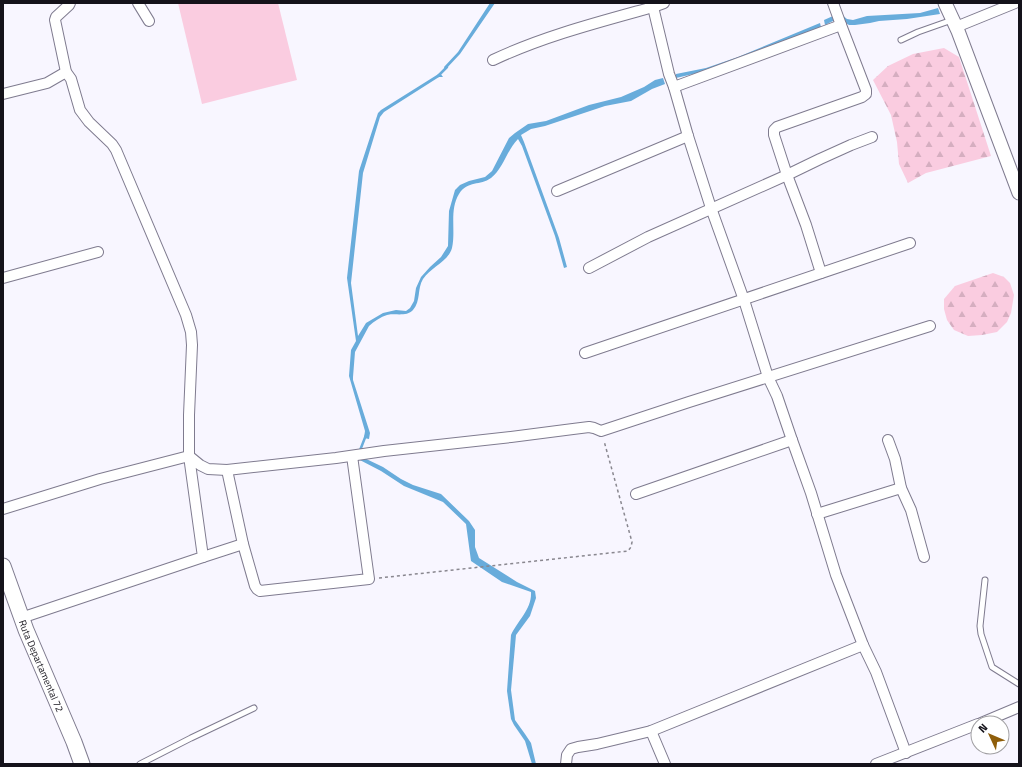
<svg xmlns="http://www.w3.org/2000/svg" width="1022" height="767" font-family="'Titillium Web',sans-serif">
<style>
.forest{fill:url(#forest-firs)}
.pitch{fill:#facce0}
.water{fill:#68acdb}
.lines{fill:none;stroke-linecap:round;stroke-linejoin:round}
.stream{stroke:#68acdb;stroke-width:2.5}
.service-casing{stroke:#7f7b8f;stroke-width:7}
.minor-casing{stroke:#7f7b8f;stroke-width:12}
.tertiary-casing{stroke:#7f7b8f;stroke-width:15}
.secondary-casing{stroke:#7f7b8f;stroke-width:17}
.path{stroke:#89878f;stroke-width:1.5;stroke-dasharray:3 3;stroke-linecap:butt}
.service{stroke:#fff;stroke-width:5}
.minor{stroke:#fff;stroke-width:10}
.tertiary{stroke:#fff;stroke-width:13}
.secondary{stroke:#fff;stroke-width:15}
.labels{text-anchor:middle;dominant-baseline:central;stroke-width:3;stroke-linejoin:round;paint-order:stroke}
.street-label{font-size:10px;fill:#14121a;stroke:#fff}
</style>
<defs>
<pattern id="forest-firs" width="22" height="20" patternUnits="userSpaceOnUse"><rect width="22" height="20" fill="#facce0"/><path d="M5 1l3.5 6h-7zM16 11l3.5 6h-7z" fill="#d5aec0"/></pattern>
</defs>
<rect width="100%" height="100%" fill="#f8f6ff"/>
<g class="forest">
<polygon points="944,48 959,57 991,156 926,173 908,183 899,164 897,142 891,115 873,80 888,66 913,54"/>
<polygon points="993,273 1004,277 1010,283 1014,295 1011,313 1007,322 997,332 982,335 968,336 954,330 947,320 944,309 944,299 955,286"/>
</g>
<polygon class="pitch" points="178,3 278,3 297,80 202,104"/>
<g class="water">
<polygon points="490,3 495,3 460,54 445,70 444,67 458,52"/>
<polygon points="938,8 940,14 907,19 879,21 870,23 855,25 849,25 841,20 837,19 825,25 824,20 833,16 841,14 847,19 853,20 867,16 920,13"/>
<polygon points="820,23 821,27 740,59 706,71 676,78 676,74 706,68 738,57"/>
<path d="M 440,73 L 443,77 L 439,77 L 384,112 L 380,117 L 363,173 L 351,283 L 358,336 L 366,323 L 383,313 L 396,310 L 406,311 L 410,308 L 414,301 L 416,288 L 421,277 L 430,267 L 441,257 L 448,246 L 449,211 L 455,190 L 460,185 L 469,181 L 485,177 L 492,171 L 509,138 L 515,133 L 528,124 L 546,121 L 589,105 L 621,97 L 644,87 L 655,80 L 663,78 L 665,84 L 652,89 L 631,101 L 605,106 L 545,126 L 531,129 L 521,135 L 524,142 L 559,238 L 567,267 L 564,268 L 555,236 L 522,146 L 518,139 C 507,150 503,169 491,178 C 480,186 468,180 459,194 C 449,210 456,230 452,248 C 448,262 431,267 423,279 C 417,289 421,301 413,310 C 407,317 396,313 387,315 C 381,317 374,321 369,326 L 355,352 L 353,377 L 353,380 L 370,433 L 369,439 L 364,438 L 365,431 L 349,376 L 351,350 L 356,341 L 347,278 L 359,171 L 378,113 L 381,110 Z"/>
<path d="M 360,456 L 383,467 L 401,479 L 413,485 L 441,494 L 469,521 L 475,530 L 475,547 L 479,558 L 517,582 L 535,591 L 536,598 L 530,616 L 516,635 L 511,690 L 515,720 L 525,734 L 531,743 L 536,764 L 532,764 L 525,741 L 514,725 L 511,719 L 507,691 L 511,635 C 518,620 532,609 531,592 L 502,582 L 471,561 L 466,524 L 443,502 L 404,486 L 381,471 L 356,458 Z"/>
</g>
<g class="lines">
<g class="stream">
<polyline points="438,76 447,67"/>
<polyline points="359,453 366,435"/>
</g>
<defs>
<g id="service">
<polyline points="901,40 918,32 952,20"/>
<polyline points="985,580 980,626 981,634 992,667 1019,684"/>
<polyline points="140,764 191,738 254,708"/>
</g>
<g id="minor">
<polyline points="138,3 149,21"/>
<polyline points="833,3 841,25"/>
<polyline points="653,7 669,74 674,87 688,136 711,208 744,300 768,377 777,396 792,440 811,493 836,575 863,645 876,672 906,753"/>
<polyline points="956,27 1015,3"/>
<path d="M 493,60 C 544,36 599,22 653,7 L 664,3"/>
<polyline points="674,87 841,25 866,90 866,94 862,97 777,127 774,130 774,135 787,175 806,225 821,273"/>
<polyline points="3,94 47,83 66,72"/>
<polyline points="557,191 688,136"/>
<polyline points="589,268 648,237 787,175 820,159 851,145 872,137"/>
<polyline points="3,278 98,252"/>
<polyline points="585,353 910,243"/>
<polyline points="888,440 895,459 901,488 911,510 924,557"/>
<polyline points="636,494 792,440"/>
<polyline points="3,509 100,479 189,456 189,415 192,345 191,332 186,315 116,150 112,144 89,122 80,110 71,79 66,72 55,20 56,17 69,5 70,3"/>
<polyline points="817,514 901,488"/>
<polyline points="243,544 255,586 257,589 260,591 369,579 352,456"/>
<polyline points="203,557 243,544 227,470"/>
<polyline points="21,618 203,557 189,456 200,465 208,469 227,470 336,458 384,451 511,437 573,429 589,427 594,428 601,431 689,402 930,326"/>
<polyline points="981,723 1019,707"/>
<polyline points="651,731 665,764"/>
<polyline points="566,764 567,755 571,749 578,747 597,744 651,731 863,645"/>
<polyline points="876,764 978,724"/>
</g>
<polyline id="tertiary" points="945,3 958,31 1019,193"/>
<g id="secondary">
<path id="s1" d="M 3,566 L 26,630 L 74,742 L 82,764"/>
</g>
</defs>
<use href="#service" class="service-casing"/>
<use href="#minor" class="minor-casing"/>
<use href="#tertiary" class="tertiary-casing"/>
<use href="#secondary" class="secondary-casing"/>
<polyline class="path" points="379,578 628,551 631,547 632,542 604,441"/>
<use href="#service" class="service"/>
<use href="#minor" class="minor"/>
<use href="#tertiary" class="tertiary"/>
<use href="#secondary" class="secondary"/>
</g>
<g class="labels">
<g class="street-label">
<text stroke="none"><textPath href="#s1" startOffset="107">Ruta Departamental 72</textPath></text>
</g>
</g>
<rect width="1022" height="767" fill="none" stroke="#14121a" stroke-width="8"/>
<g transform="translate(990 735) rotate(314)"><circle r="19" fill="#ffffff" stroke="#a1a0a3"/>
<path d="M0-3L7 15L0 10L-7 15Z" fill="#8f5e0b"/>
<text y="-6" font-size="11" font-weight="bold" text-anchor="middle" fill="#14121a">N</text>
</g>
</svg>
